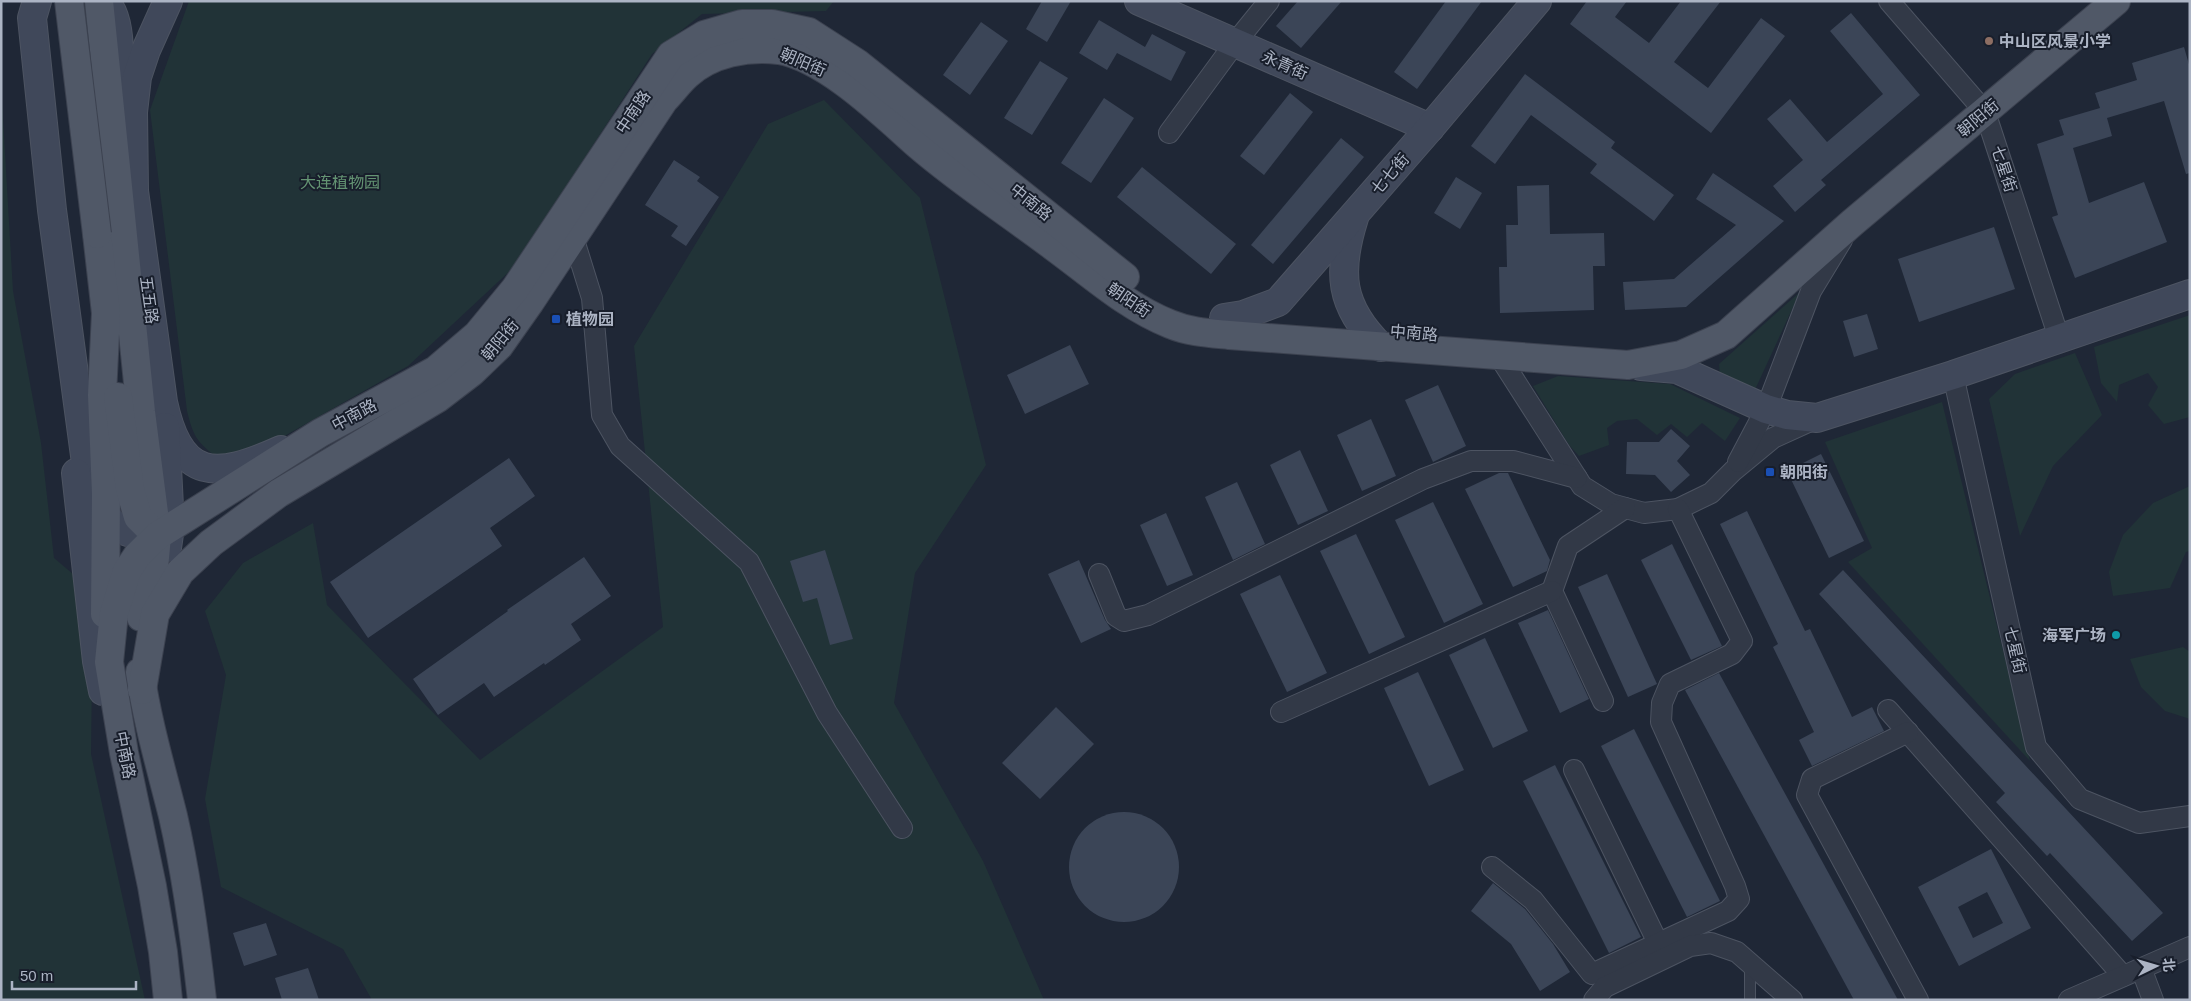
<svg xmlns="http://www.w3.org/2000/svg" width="2191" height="1001" font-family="Arial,'Noto Sans SC',sans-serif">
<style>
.green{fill:#213337}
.building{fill:#3b4557;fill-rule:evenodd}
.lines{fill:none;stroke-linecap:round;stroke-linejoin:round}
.lane-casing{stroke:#4d5462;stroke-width:12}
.street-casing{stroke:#4d5462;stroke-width:22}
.secondary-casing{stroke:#4d5462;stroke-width:30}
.primary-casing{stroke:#3c4250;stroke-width:30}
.lane{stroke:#323947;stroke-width:10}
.street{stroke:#323947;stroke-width:20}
.secondary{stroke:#40485a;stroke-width:28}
.primary{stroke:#505867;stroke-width:28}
.primary-bridge-casing{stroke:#3c4250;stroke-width:30;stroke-linecap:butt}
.primary-bridge{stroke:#505867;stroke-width:28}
.education-dot{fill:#8d6e63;stroke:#181e2b;stroke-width:2}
.transit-dot{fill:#1a4fb4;stroke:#181e2b;stroke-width:2}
.culture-dot{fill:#0f9aa8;stroke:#181e2b;stroke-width:2}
.labels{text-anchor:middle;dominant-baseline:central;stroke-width:4;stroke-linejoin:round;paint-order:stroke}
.poi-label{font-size:16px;font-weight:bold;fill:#acb4c4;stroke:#181e2b;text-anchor:start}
.street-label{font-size:16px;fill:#acb4c4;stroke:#181e2b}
.park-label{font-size:16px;fill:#649473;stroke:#181e2b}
</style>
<rect width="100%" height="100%" fill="#1f2736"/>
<g class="green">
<path d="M 189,1 L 834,1 L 826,11 L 702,14 L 652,54 L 515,266 L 408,366 L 258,451 L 215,456 C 196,441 193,435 187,411 L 150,110 Z"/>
<polygon points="1,84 13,291 41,443 54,558 93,591 91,754 145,1000 1,1000"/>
<polygon points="824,100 920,198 986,465 915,573 894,703 983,861 1044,1000 372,1000 343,949 221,887 205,799 226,675 205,611 243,563 313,523 327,605 480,760 663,627 634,346 768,124"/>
<polygon points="1800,292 1753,394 1720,376 1719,364"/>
<polygon points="2190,315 2190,417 2164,424 2148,405 2158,387 2148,373 2119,385 2117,402 2101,383 2094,347"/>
<polygon points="2075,353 2102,415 2053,466 2020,536 1989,399 2015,374"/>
<polygon points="1558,376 1670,384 1740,418 1725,441 1702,423 1687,437 1671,424 1657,435 1637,419 1617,421 1607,428 1609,445 1579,456 1569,445 1533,386"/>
<polygon points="1942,402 2030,761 1848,562 1872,548 1825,442"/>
<polygon points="2190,486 2190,551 2186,552 2170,588 2113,596 2109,572 2123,535 2153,503"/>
<polygon points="2183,647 2190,652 2190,719 2165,711 2141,687 2130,659"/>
</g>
<g class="building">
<polygon points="1042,1 1071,1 1047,42 1026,29"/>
<polygon points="1298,1 1342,1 1301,48 1276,26"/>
<polygon points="1446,1 1482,1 1417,89 1394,72"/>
<polygon points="1587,1 1627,1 1615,17 1649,43 1681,1 1721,1 1674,62 1708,88 1761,18 1785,36 1711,133 1570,24"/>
<polygon points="1851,13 1920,95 1821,180 1826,185 1795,212 1773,186 1803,160 1767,119 1790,99 1827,142 1883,94 1830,31"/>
<polygon points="1099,20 1145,47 1152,34 1186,52 1171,81 1117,53 1107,70 1079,53"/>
<polygon points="981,22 1008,41 970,95 943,75"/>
<polygon points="2184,47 2190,68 2190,173 2186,174 2164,101 2107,118 2112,136 2073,148 2089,203 2144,182 2167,242 2075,278 2052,217 2058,215 2037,144 2064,135 2059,120 2100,108 2095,93 2137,80 2132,63"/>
<polygon points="1040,61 1068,78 1032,135 1004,118"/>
<polygon points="1525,74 1615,142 1611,148 1674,195 1654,221 1590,173 1597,164 1531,115 1495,164 1471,146"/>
<polygon points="1290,93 1313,112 1264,175 1240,156"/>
<polygon points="1104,98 1134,118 1091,183 1061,163"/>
<polygon points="1341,138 1364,157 1273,264 1251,245"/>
<polygon points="674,160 700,177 697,181 719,197 686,246 671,236 678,226 645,205"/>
<polygon points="1142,167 1236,244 1211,274 1117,197"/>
<polygon points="1713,173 1784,221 1686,307 1625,310 1623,282 1674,279 1736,225 1696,199"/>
<polygon points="1456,177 1482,193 1460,229 1434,213"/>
<polygon points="1549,185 1550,234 1604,233 1605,266 1593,266 1594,310 1500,313 1499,267 1507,267 1506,225 1518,225 1517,186"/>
<polygon points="1994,227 2015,289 1919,322 1898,259"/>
<polygon points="1867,314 1878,349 1854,357 1843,321"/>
<polygon points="1070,345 1089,384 1025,414 1007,375"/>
<polygon points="1438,385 1466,446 1433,462 1405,400"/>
<polygon points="1371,419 1396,476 1362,491 1337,435"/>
<polygon points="1671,429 1690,446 1677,461 1690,475 1671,492 1655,475 1626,474 1627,442 1659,442"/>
<polygon points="1300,450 1328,511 1298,525 1270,465"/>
<polygon points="1821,454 1864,541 1829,558 1787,471"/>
<polygon points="509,458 535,496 490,528 502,546 368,638 330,582"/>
<polygon points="1499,473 1508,473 1550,560 1547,571 1513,587 1465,489"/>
<polygon points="1237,482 1265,544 1233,560 1205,497"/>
<polygon points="1433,502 1483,604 1444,623 1395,520"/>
<polygon points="1747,511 1805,631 1810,629 1852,717 1872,707 1884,731 1812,766 1799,740 1814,732 1773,647 1778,644 1720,524"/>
<polygon points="1166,513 1193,575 1167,586 1140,525"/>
<polygon points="1356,534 1405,637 1369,654 1320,551"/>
<polygon points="1672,544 1722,646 1691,660 1641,560"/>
<polygon points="825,550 853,639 830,645 817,598 803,602 790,561"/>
<polygon points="584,557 611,596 571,624 581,640 545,665 544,663 494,697 484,683 438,715 413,679 508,611 507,610"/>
<polygon points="1079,560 1105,620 1111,629 1081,643 1048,574"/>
<polygon points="1843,570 2163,913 2132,941 2050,853 2047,856 1996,802 2005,793 1819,594"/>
<polygon points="1607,574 1657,684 1628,697 1578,587"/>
<polygon points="1280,575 1327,673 1287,692 1240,594"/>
<polygon points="1548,610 1589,699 1560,713 1518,623"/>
<polygon points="1485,638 1528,731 1493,748 1449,655"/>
<polygon points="1418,672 1464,770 1429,786 1384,688"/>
<polygon points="1719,673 1898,1000 1854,1000 1685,690"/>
<polygon points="1056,707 1094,744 1040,799 1002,763"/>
<polygon points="1634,729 1720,901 1687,917 1601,746"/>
<polygon points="1555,765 1641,937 1609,953 1523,781"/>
<circle cx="1124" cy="867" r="55"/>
<path d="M 1991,849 L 2031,928 L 1959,966 L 1918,887 ZM 1987,892 L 2003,923 L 1973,938 L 1958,907 Z"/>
<polygon points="1493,883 1525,909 1553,944 1570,972 1540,991 1511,944 1471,911"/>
<polygon points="266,923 277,955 244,966 233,933"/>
<polygon points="308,968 319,1000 282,1000 275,978"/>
</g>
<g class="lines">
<defs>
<polyline id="lane" points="1750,1000 1750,964"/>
<g id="street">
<polyline points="1889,1 1985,112 2059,338"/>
<polyline points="1169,133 1235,43 1269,1"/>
<polyline points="573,237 592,298 602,415 620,446 749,562 827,713 902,828"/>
<polyline points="1499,356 1582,486 1611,504 1644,513 1678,509 1711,493 1733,471 1773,438 1817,418"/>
<polyline points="1953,375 2036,747 2080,799 2139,823 2190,816"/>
<polyline points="1738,462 1766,409 1811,291 1842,240"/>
<polyline points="1099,574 1116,616 1124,621 1148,615 1423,479 1471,461 1513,461 1577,478"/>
<polyline points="1603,701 1552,591 1568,546 1625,508"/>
<polyline points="1888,710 2123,976"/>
<polyline points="1281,712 1552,591"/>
<polyline points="1908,732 1812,779 1807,795 1918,1000"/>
<polyline points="1574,770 1658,943"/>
<polyline points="1492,867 1533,900 1592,974 1728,911 1739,899 1735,886 1661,722 1662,703 1670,684 1732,654 1742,641 1678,509"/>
<polyline points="2141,968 2153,1000"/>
<polyline points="1594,1000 1605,987 1690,946 1711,943 1737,952 1792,1000"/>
<polyline points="2069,1000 2190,947"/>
</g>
<g id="secondary">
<path d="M 37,1 L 32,18 L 52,210 L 86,463 C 94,505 107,538 157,536"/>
<path d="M 103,1 C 122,12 119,62 120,83"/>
<path d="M 168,1 L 146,50 L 137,77 L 133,112 L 134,191 L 163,402 C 180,482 216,479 281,450"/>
<polyline points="1139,1 1430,128"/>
<path d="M 1354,218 C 1337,272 1339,306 1381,347"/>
<polyline points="1224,318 1243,315 1278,302 1430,128 1537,1"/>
<polyline points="1641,366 1677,369 1766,409 1787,415 1817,418 1953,375 2190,294"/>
<polyline points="165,427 170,527 167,548"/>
<polyline points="76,473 97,661 103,691"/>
</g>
<g id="primary">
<polyline points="99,1 141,412 157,536 153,579 141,617"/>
<polyline points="97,234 106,313 102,395 106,494 105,614"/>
<polyline points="118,397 130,489 138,517 148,527"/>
<path d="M 140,672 C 147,721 161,768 173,816 C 187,877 195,938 202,1000"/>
<path d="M 142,690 L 155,614 L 180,572 L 211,543 L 279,493 L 438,398 L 472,372 L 499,346 L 530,302 L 664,100 C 672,92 679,82 687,75 C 711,53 748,46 779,50 C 826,58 883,114 918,145 C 961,182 1009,213 1054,247 C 1091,274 1127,307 1170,324 C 1189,332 1208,333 1229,335 L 1628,365 L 1681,355 L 1726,335 L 1852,223 L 2116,1"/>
<polyline points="168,1000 163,952 152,886 124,753 109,662 114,613 127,571 137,556 157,536 320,433 436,370 477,335 515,289 671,55 704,35 742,24 772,24 809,32 857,63 1125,277"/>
</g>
</defs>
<use href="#lane" class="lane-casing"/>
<use href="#street" class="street-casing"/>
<use href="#secondary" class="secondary-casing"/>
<use href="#primary" class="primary-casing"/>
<use href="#lane" class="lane"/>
<use href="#street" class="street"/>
<use href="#secondary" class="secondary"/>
<use href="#primary" class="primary"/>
<defs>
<polyline id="primary-bridge" points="69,1 97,234"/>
</defs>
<use href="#primary-bridge" class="primary-bridge-casing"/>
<use href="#primary-bridge" class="primary-bridge"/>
</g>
<circle class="education-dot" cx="1989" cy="41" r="5"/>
<g class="transit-dot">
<rect x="551" y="314" width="10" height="10" rx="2.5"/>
<rect x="1765" y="467" width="10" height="10" rx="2.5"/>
</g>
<circle class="culture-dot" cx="2116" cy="635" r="5"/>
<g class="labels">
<g class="poi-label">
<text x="1999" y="41">中山区风景小学</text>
<text x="566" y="319">植物园</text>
<text x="1780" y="472">朝阳街</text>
<text x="2106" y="635" text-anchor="end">海军广场</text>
</g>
<g class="street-label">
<text transform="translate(803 62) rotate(23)">朝阳街</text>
<text transform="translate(1285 65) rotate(24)">永青街</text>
<text transform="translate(633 112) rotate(-56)">中南路</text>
<text transform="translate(1978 118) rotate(-40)">朝阳街</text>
<text transform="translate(2004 169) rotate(72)">七星街</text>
<text transform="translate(1390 174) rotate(-49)">七七街</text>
<text transform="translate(1031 202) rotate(39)">中南路</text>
<text transform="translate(149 300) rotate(82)">五五路</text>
<text transform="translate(1129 300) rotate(34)">朝阳街</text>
<text transform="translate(1414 333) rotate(5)">中南路</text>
<text transform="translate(500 340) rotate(-50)">朝阳街</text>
<text transform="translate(354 415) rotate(-28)">中南路</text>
<text transform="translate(2015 650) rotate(77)">七星街</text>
<text transform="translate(125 755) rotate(79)">中南路</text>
</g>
<g class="park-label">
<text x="340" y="182">大连植物园</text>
</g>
</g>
<rect width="2191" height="1001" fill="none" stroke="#acb4c4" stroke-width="5"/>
<g transform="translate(2156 966) rotate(85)" stroke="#181e2b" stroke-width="4" paint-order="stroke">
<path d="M0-4L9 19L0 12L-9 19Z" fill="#acb4c4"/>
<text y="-8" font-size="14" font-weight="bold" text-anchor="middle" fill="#acb4c4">北</text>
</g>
<path d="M12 981v8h124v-8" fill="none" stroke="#acb4c4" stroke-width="2.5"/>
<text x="20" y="981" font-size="15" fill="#acb4c4" stroke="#181e2b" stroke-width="4" paint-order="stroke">50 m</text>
</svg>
